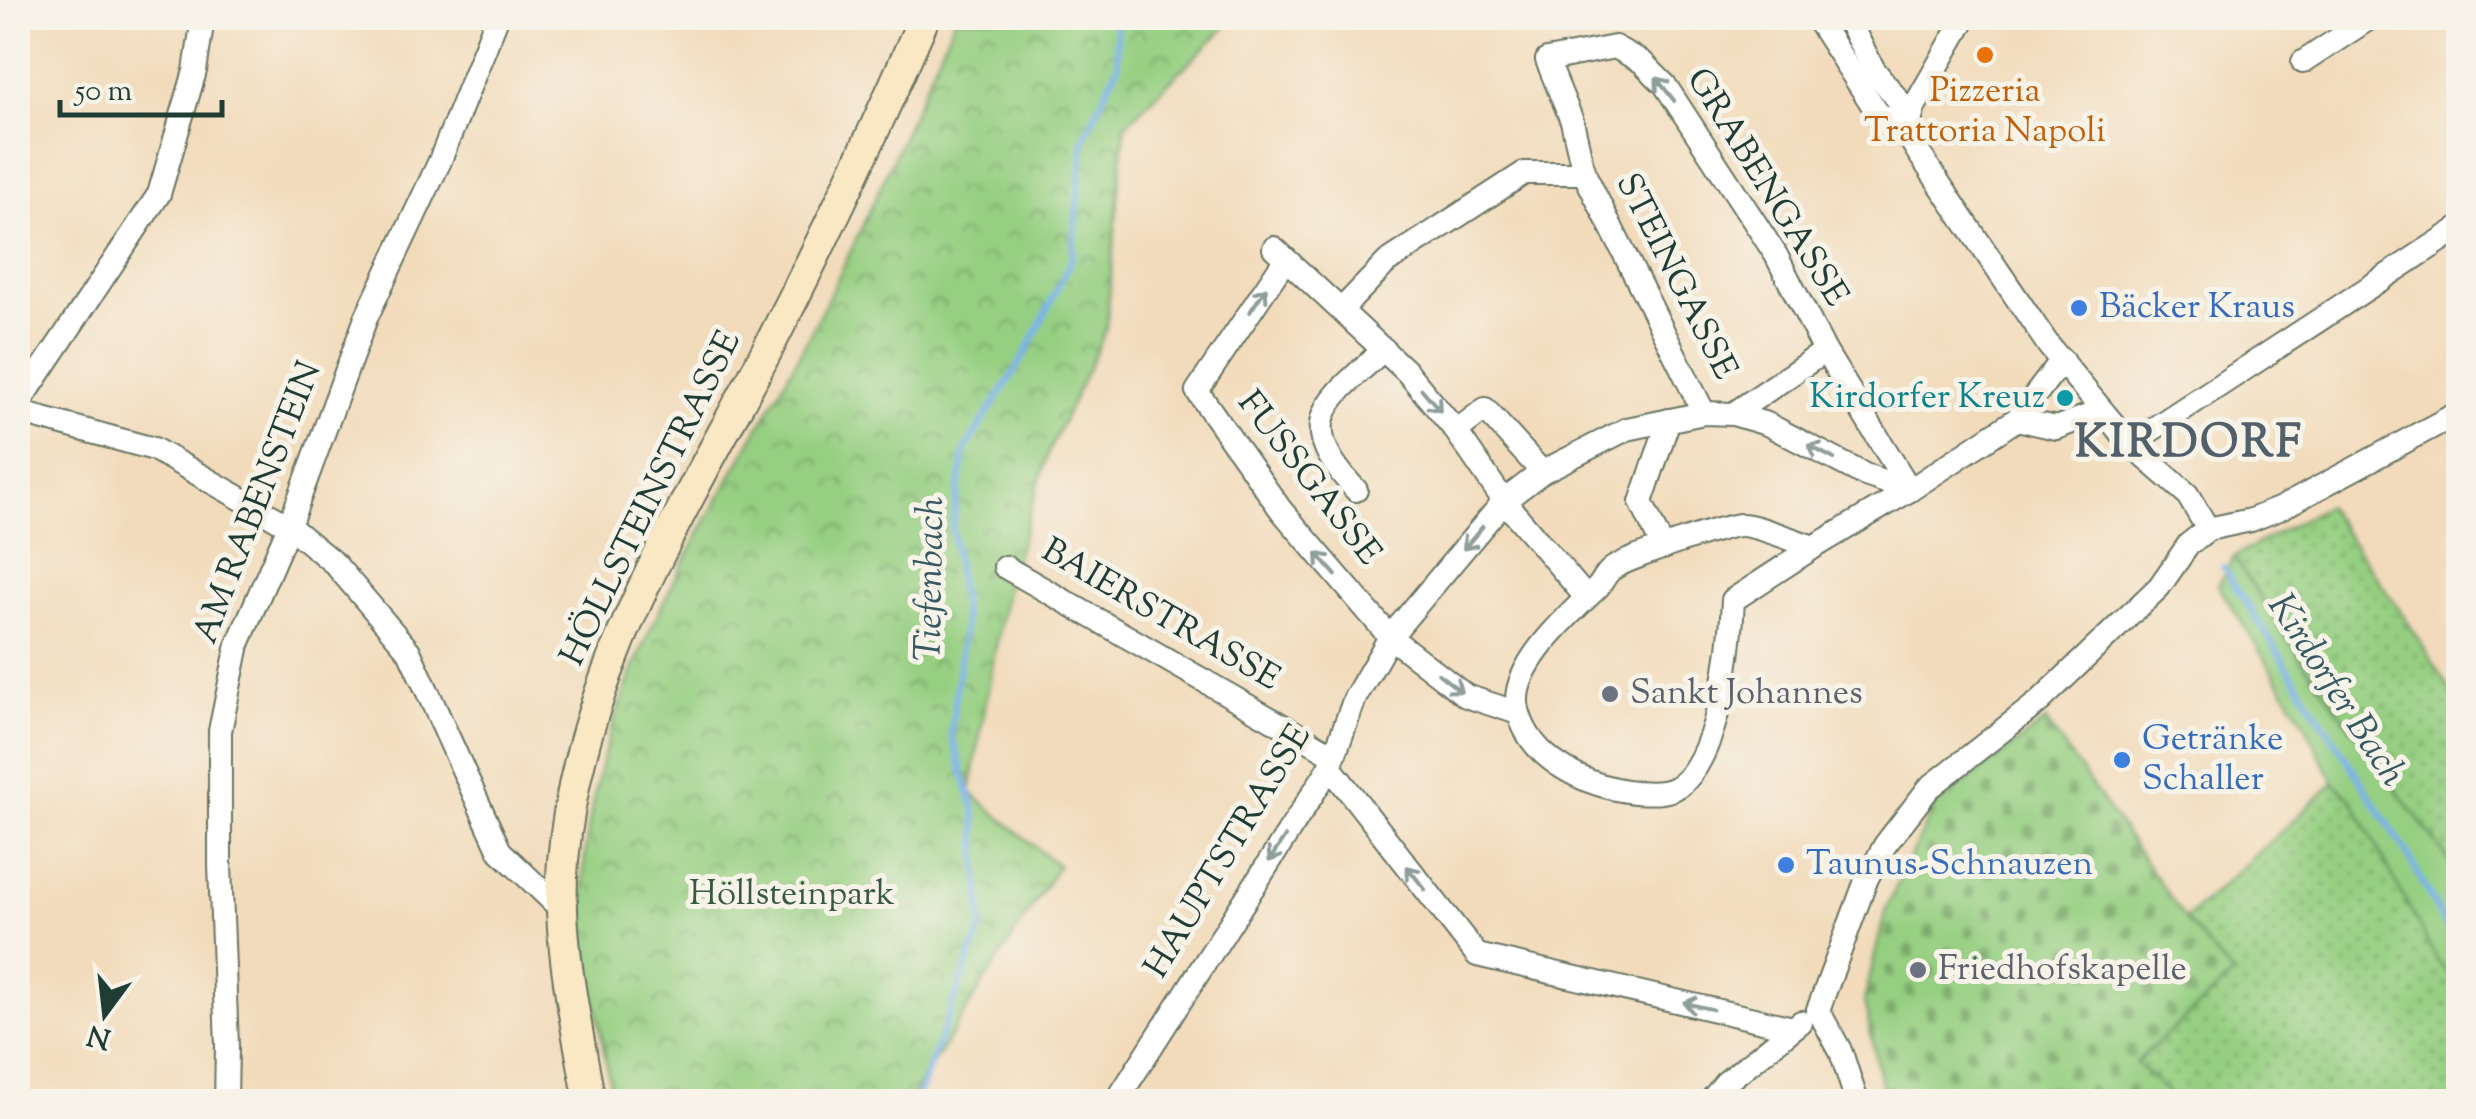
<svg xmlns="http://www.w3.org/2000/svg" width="2476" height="1119" font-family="'Sorts Mill Goudy',serif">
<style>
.grass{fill:#96cf82;stroke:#5a865b;stroke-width:2.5}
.cemetery{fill:url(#cemetery-stones);stroke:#5a865b;stroke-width:2.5}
.park{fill:url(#park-crowns);stroke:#5a865b;stroke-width:2.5}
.garden{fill:url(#garden-dots);stroke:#5a865b;stroke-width:2.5}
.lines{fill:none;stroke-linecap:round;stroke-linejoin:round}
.stream{stroke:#7cb2ea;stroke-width:6}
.street-casing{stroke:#697463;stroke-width:26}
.secondary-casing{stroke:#697463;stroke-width:34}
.street{stroke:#fff;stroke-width:22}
.secondary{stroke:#fae7c3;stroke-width:30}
.oneway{stroke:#8f9e9a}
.food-dot{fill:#e8710a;stroke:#f7f3e8;stroke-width:4}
.shop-dot{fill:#3f7fe0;stroke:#f7f3e8;stroke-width:4}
.culture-dot{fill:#0f9aa8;stroke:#f7f3e8;stroke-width:4}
.worship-dot{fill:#6b7280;stroke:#f7f3e8;stroke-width:4}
.labels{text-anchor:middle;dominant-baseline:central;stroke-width:10;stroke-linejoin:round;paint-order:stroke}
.food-label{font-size:35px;fill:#c56008;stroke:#f7f3e8}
.street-label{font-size:35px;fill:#1f3d34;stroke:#f7f3e8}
.shop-label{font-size:35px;fill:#366cbe;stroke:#f7f3e8;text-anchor:start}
.culture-label{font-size:35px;fill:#0d838f;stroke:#f7f3e8;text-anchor:end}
.worship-label{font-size:35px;fill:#5b616d;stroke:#f7f3e8;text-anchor:start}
.park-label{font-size:35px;fill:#375a44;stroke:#f7f3e8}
.water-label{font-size:38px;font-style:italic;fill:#365a62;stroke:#f7f3e8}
.district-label{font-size:45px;font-weight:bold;letter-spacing:2.5px;fill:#526069;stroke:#f7f3e8}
</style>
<defs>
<pattern id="cemetery-stones" width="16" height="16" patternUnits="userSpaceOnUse" patternTransform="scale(2.5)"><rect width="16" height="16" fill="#96cf82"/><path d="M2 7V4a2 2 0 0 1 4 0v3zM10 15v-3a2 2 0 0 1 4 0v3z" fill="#7aa96b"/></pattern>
<pattern id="park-crowns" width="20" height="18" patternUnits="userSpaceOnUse" patternTransform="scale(2.5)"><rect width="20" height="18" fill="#96cf82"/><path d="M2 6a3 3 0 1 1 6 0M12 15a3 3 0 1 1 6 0" fill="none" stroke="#7aa96b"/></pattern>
<pattern id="garden-dots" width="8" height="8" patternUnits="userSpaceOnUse" patternTransform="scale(2.5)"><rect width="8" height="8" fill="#96cf82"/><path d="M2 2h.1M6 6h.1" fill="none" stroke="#7aa96b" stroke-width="1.8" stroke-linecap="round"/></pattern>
</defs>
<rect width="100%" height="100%" fill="#f7f3e8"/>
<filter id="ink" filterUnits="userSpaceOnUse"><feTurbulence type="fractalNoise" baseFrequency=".01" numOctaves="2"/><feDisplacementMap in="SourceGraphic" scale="20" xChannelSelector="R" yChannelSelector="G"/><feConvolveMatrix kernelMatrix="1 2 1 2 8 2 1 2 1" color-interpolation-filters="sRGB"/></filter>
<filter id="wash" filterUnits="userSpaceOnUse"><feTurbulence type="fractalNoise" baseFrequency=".0048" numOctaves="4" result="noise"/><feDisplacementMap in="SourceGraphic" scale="40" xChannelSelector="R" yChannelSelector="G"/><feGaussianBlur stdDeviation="2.25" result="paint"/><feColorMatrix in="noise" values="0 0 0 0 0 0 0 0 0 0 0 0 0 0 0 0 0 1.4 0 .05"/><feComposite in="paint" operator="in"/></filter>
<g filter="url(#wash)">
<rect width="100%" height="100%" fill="#f2dbbb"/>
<polygon class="grass" points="2234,557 2300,658 2458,873 2458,984 2438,962 2352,800 2334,783 2303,720 2218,585"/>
<polygon class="cemetery" points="2046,721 2185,919 2233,975 2136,1062 2177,1101 1885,1101 1864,1001 1886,909 1933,808"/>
<path class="park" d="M 955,18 L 1235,18 L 1125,125 L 1106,330 L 1048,453 L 1006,590 L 970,792 L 1058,866 L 909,1101 L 613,1102 C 600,1021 577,935 585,853 C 604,669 714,514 799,355 C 857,245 905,131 955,18 Z"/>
<g class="garden">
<polygon points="2326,506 2404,616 2458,703 2458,873 2300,658 2234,557"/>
<polygon points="2334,783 2352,800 2438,962 2458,984 2458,1101 2177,1101 2136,1063 2233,975 2185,919"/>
</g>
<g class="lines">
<g class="stream">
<polyline points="2223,567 2405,850 2458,949"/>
<polyline points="916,1102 982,927 975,812 951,734 964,624 952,528 965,450 1026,353 1072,258 1084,138 1118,65 1116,18"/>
</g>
</g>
</g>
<g filter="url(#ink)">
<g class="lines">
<defs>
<g id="street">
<polyline points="1816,18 1877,112 1907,134"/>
<polyline points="1847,18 1874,70 1899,101 1907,134 1918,152 2049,346 2130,444 2187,494 2208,529"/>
<polyline points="2303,62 2370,18"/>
<polyline points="1908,130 1914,107 1965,18"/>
<polyline points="1274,248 1407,372 1456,431 1504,501 1585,596"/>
<polyline points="1285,260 1197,391 1281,510 1390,637 1466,696 1518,713"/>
<polyline points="1342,309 1387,262 1524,173 1584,173"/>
<polyline points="18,405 159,194 195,71 203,18"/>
<polyline points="18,412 154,449 289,526 335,564 409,651 500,851 562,910"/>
<polyline points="1704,413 1584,173 1572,121 1547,60 1615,47 1642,62 1665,85 1776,255 1825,351 1910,490"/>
<polyline points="1733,414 1825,351"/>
<polyline points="2017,419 2056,428 2101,411"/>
<polyline points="1456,431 1485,409 1542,472"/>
<polyline points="2130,444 2458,229"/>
<path d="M 1356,490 C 1291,421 1328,401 1384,349"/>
<path d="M 1814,547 C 1797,542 1757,525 1741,525 C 1726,525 1624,559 1612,569 C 1606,573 1603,581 1598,587 C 1571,613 1508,667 1518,710 C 1530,761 1588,787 1635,792 C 1653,793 1671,795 1685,781 C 1720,746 1731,648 1733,600 L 1814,547 L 1910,490 L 2017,419 L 2062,360"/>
<polyline points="1663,548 1641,502 1669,420"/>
<polyline points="1005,567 1334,755"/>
<polyline points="1330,767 1477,955 1793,1028"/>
<polyline points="1818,1010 1867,878 1885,845 1929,788 2040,701 2159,587 2189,544 2208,529 2251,520 2281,508 2458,413"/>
<polyline points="1818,1010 1841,1052 1857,1102"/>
<polyline points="226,1102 227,1046 220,865 220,731 238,644 289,526 366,318 439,163 497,18"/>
<polyline points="1116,1102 1330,767 1355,698 1390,637 1504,501 1542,472 1627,429 1704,413 1733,414 1767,424 1865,475 1910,490"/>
<polyline points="1710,1102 1725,1083 1801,1022"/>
</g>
<path id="secondary" d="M 590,1102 C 577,1028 556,936 563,861 C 578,677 679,519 762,360 C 820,248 874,133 924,18"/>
</defs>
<use href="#street" class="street-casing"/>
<use href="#secondary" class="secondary-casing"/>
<use href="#street" class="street"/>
<use href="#secondary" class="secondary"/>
</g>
<defs><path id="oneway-shaft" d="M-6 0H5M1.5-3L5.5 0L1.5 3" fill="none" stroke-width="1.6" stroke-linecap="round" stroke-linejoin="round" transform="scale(2.5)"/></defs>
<g class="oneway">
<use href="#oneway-shaft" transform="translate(1665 89) rotate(-128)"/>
<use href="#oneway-shaft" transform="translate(1258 300) rotate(-56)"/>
<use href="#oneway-shaft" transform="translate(1431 400) rotate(50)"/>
<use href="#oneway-shaft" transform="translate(1821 452) rotate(-152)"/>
<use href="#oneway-shaft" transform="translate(1473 538) rotate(130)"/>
<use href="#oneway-shaft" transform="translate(1326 564) rotate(-131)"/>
<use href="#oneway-shaft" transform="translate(1450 683) rotate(38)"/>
<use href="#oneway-shaft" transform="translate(1277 849) rotate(123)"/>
<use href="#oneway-shaft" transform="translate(1416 878) rotate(-128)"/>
<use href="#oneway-shaft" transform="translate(1698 1006) rotate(-167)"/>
</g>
</g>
<circle class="food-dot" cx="1985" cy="55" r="10"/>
<g class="shop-dot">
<circle cx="2079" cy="308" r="10"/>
<circle cx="2122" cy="760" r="10"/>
<circle cx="1786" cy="865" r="10"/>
</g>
<circle class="culture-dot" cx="2065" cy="398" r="10"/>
<g class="worship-dot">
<circle cx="1610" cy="694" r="10"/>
<circle cx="1918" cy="970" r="10"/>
</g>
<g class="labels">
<g class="food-label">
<text x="1985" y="92">Pizzeria<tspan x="1985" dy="40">Trattoria Napoli</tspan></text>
</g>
<g class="street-label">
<text transform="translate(1766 188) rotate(58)">GRABENGASSE</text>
<text transform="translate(1675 277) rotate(63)">STEINGASSE</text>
<text transform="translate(1308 479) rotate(52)">FUSSGASSE</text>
<text transform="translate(652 499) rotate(-64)">HÖLLSTEINSTRASSE</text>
<text transform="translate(259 503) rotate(-69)">AM RABENSTEIN</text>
<text transform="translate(1160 616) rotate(30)">BAIERSTRASSE</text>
<text transform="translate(1229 852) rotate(-59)">HAUPTSTRASSE</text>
</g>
<g class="shop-label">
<text x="2099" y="308">Bäcker Kraus</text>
<text x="2142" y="740">Getränke<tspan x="2142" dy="40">Schaller</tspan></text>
<text x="1806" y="865">Taunus-Schnauzen</text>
</g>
<g class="culture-label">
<text x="2045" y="398">Kirdorfer Kreuz</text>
</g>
<g class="worship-label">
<text x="1630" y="694">Sankt Johannes</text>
<text x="1938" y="970">Friedhofskapelle</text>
</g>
<g class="park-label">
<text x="792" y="895">Höllsteinpark</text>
</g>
<g class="water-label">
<text transform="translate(932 579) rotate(-89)">Tiefenbach</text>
<text transform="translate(2335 691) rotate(57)">Kirdorfer Bach</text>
</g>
<g class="district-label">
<text x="2189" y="445">KIRDORF</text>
</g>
</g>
<rect width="2476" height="1119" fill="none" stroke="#f7f3e8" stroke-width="60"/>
<g transform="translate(105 1014) rotate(195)" stroke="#f7f3e8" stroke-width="8" paint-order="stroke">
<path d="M0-8L18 38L0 25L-18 38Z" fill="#1f3d34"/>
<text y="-15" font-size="28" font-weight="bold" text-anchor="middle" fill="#1f3d34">N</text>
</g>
<path d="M60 100v15h162v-15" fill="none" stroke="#1f3d34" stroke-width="5"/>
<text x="75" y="100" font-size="30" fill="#1f3d34" stroke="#f7f3e8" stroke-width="8" paint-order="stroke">50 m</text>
</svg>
